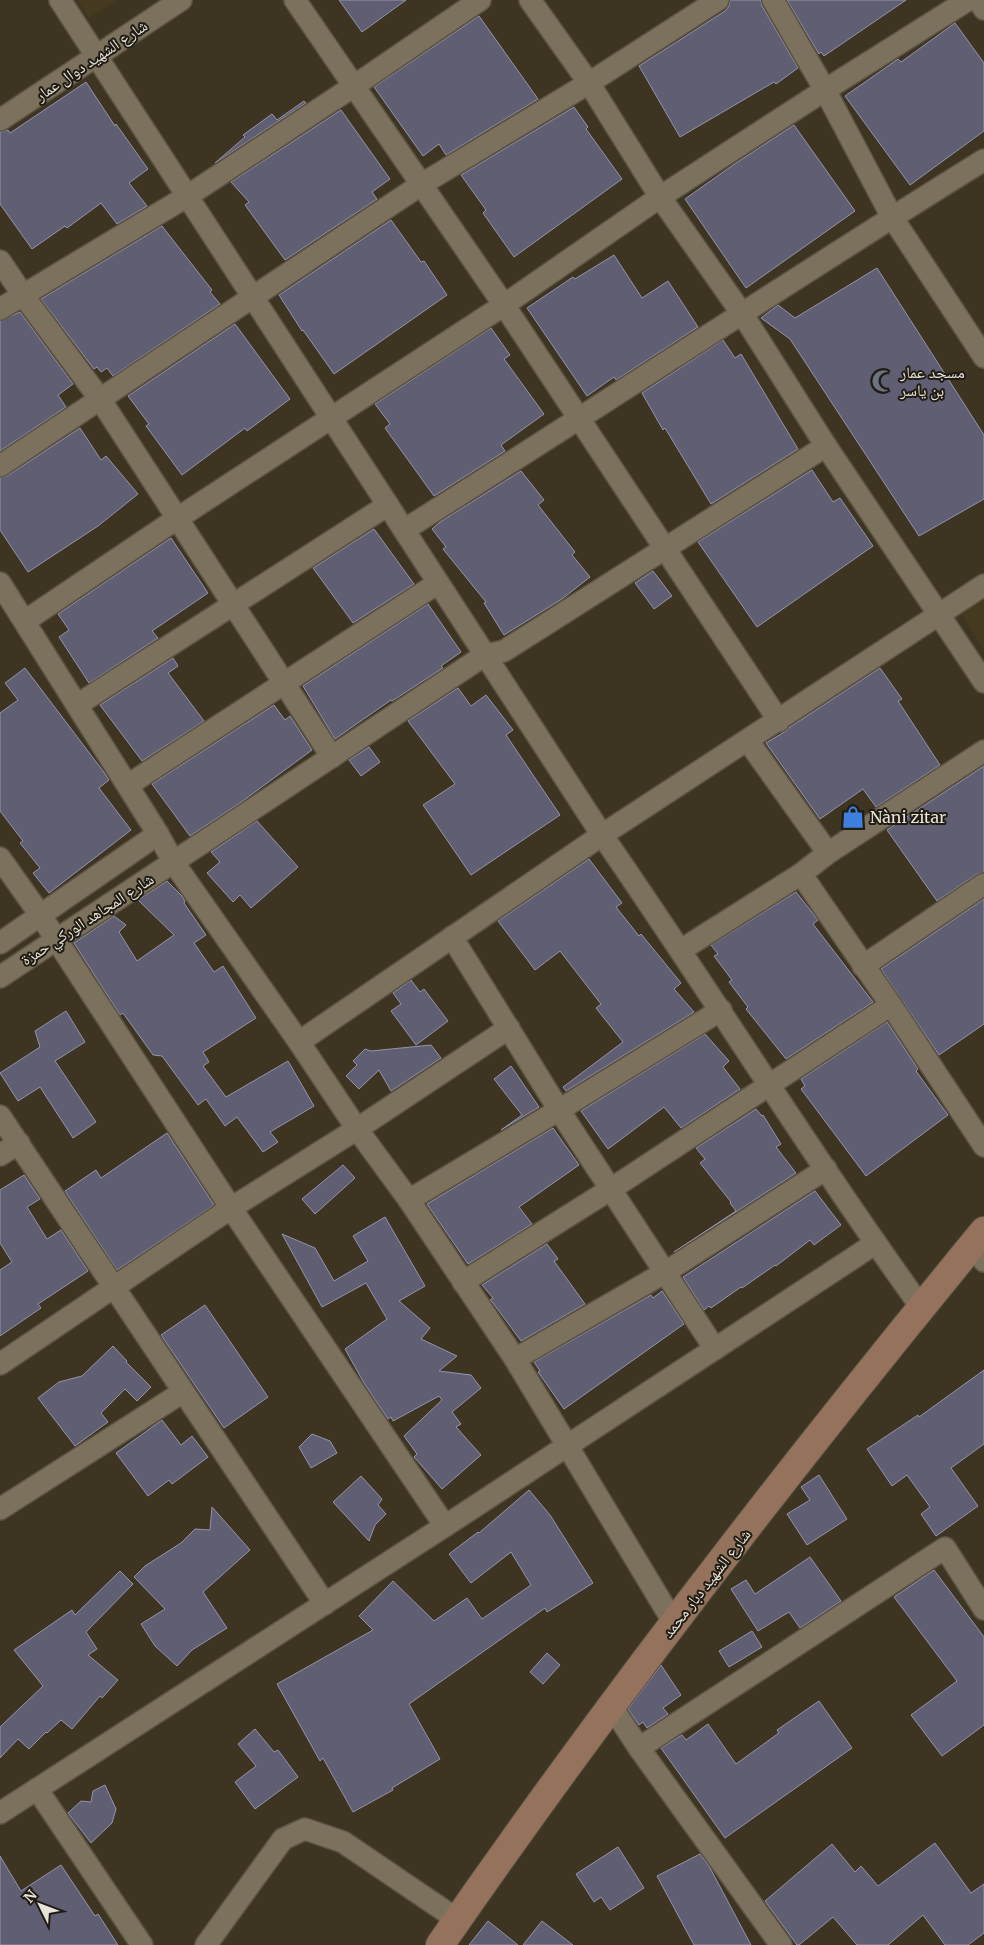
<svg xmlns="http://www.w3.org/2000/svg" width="984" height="1945" font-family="Merriweather,'Noto Naskh Arabic',serif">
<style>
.built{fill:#453920}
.building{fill:#5f5e73;stroke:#9594ab}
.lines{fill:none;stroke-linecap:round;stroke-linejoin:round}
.street-casing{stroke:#5b5343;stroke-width:24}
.secondary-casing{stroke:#5b5343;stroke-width:30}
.street{stroke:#7b715c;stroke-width:21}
.secondary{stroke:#95725c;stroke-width:28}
.labels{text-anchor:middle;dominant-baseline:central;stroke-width:4;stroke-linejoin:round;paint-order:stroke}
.street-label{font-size:16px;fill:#e8e3d7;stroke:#201c14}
.poi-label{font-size:16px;fill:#e8e3d7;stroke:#201c14;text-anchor:start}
</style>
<rect width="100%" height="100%" fill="#3d3422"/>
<g class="built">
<polygon points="77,0 117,0 89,18"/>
<polygon points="984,597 984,650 960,612"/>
</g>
<g class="building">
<polygon points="339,0 406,0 362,32"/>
<polygon points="730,0 761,0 762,6 798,68 776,84 774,82 680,137 639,66 725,11 729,6"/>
<polygon points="787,0 906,0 824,56 821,52 819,54"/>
<polygon points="479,16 538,99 446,155 439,144 423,156 374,87"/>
<polygon points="955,23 984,63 984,131 910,185 845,96 898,59 901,62"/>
<polygon points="86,82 115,126 116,124 148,169 129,183 147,206 117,224 101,203 67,228 65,226 32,249 0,204 0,132 8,130 10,133"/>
<polygon points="304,101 306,103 215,163 245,137 243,135 272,114 277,120"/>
<polygon points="574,107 588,127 586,129 622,179 514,257 483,213 486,210 461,175"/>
<polygon points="341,110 390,179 372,192 377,199 285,260 245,205 249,202 231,182"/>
<polygon points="794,125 855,211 746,288 685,199 733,165"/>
<polygon points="391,220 421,262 424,261 447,295 334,374 303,330 302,331 279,295"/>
<polygon points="162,226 212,290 210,292 220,304 113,376 107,368 101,372 97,367 94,369 41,299"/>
<polygon points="614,255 642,298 668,281 698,327 616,380 614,377 587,396 527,308 573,277 575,279"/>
<polygon points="877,268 984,435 984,499 919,536 790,339 761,318 778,305 795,318"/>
<polygon points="20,312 73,384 58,395 66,407 0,451 0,321"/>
<polygon points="235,324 290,399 247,431 245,428 182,475 146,426 149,424 128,396"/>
<polygon points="491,328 510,355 504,359 544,414 501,445 505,451 434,496 385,428 390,424 375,404"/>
<polygon points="723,340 735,358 741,354 798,449 711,504 665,428 663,430 642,393"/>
<polygon points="80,428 101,460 106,456 138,494 98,526 28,572 0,530 0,478 7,476"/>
<polygon points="812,470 833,502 840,498 873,546 757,627 698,542"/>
<polygon points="521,471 544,500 538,505 575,552 572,555 590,577 562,599 504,635 484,603 486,602 443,549 446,547 432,529 440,522"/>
<polygon points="374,529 414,584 353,623 313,568"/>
<polygon points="171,538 208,593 152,631 158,638 89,683 59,637 69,630 58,614"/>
<polygon points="653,571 672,596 654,609 635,583"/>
<polygon points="428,604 461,652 441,666 443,668 392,701 391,700 335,739 303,686"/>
<polygon points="173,658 178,666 168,673 204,721 142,761 100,705"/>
<polygon points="25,668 103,771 109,780 99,788 131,830 49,893 33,873 40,868 20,843 23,841 0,811 0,713 18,700 5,683"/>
<polygon points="880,668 902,699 898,701 940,765 876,807 863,789 820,819 766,743 786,731 790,727"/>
<polygon points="458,688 471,706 486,695 513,730 506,735 560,815 471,875 423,805 455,784 408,721"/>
<polygon points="274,705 285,720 290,716 312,750 240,803 190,836 152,784"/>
<polygon points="369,747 380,762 361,776 349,760"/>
<polygon points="984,766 984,872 977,874 937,901 887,830"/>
<polygon points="257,821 298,867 251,908 240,895 233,902 207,873 220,862 211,852"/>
<polygon points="589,859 622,903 616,907 639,936 641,934 681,983 674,989 694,1012 566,1091 563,1087 623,1042 596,1008 601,1004 560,951 535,970 498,921"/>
<polygon points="167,881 182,896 185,901 184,903 206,935 194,943 214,972 223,966 256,1018 203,1052 209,1062 203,1066 226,1097 288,1061 314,1106 270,1132 278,1142 263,1152 237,1117 225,1126 206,1099 198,1105 162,1056 153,1055 123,1013 120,1015 74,943 114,916 126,925 119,932 137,961 174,935 138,900"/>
<polygon points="796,892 818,920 813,924 873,1002 786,1059 746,1009 748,1007 729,982 732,980 714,956 718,954 711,945"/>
<polygon points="984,899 984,1024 939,1055 881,969"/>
<polygon points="411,980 420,992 424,989 448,1021 416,1045 391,1011 401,1004 393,993"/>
<polygon points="66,1011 85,1042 55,1061 96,1122 73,1138 40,1087 18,1101 0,1073 40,1047 35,1031"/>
<polygon points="887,1022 918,1069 916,1071 948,1115 866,1176 801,1089 805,1086 801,1079"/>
<polygon points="705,1034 729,1061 723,1067 740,1089 681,1128 664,1107 608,1149 581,1111"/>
<polygon points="431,1045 441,1058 391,1091 379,1070 359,1089 346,1076 357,1065 353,1061 365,1049 371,1051"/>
<polygon points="511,1066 539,1107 501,1130 522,1115 494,1079"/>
<polygon points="756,1109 762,1116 763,1115 781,1144 776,1147 796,1173 674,1252 736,1211 730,1203 731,1202 700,1163 705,1159 696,1148"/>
<polygon points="553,1128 579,1165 519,1207 532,1224 468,1264 427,1204"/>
<polygon points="167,1133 214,1205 117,1270 65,1191 96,1170 101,1178"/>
<polygon points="343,1165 355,1178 315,1214 302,1199"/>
<polygon points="24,1175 40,1199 27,1207 47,1239 61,1230 88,1271 38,1304 41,1308 0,1336 0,1270 12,1262 0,1243 0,1190"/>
<polygon points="815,1191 841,1225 814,1245 810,1240 776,1266 775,1265 742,1288 741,1287 711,1308 709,1306 704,1310 683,1277"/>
<polygon points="385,1217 425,1286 399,1301 430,1328 421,1339 457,1356 439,1371 471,1375 481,1388 452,1412 461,1424 456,1427 481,1455 442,1489 414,1457 417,1454 404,1436 442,1400 439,1396 393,1421 391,1417 388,1419 364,1383 345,1349 387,1319 366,1283 322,1307 282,1234 315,1248 334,1281 368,1261 353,1236"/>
<polygon points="547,1244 558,1259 554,1261 585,1304 521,1341 493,1303 490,1300 493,1298 482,1285"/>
<polygon points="662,1291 684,1324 564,1409 538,1372 540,1371 534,1362 651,1295 653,1298"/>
<polygon points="205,1305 268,1397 224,1428 161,1335"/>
<polygon points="113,1346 127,1361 126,1362 151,1387 137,1401 125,1389 101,1413 108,1422 75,1446 38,1398 59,1382 82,1376"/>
<polygon points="984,1370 984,1444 951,1468 978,1506 936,1536 921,1514 930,1507 907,1475 892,1486 867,1449 918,1415 919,1417"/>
<polygon points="162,1420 181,1445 192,1436 208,1457 172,1484 169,1480 148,1496 116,1453"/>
<polygon points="312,1434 330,1441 337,1453 311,1468 299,1447"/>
<polygon points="819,1475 847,1519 807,1545 787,1514 810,1500 801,1487"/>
<polygon points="361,1476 382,1499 378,1505 386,1514 375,1525 369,1541 333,1502"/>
<polygon points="529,1490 550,1515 593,1583 547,1612 545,1608 409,1704 440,1759 392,1788 393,1790 353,1812 323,1758 320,1761 277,1684 373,1630 359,1616 393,1581 434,1621 467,1598 482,1619 531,1585 511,1552 471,1583 449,1554 478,1532 479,1533"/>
<polygon points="212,1507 250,1550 203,1592 227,1628 192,1650 177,1666 155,1646 141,1624 165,1609 134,1577 145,1566 181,1543 195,1529 210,1530"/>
<polygon points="810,1557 841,1601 800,1628 789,1612 758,1631 731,1589 746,1580 755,1594"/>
<polygon points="934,1570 984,1637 984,1725 942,1756 911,1715 957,1681 894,1597"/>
<polygon points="120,1571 133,1584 86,1632 97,1649 88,1655 118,1680 102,1698 100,1696 72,1729 61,1720 47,1733 46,1732 29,1749 18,1739 0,1758 0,1727 43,1686 14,1650 72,1610 75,1615"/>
<polygon points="752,1631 762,1647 729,1667 719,1651"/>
<polygon points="547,1653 560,1665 543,1684 530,1672"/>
<polygon points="661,1665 681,1695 663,1708 668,1714 647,1728 643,1722 639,1725 628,1709"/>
<polygon points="819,1701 852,1748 725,1838 661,1748 682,1735 686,1740 708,1724 736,1764 779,1733 777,1730"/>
<polygon points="255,1729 274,1752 278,1750 298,1777 255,1809 235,1782 256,1766 238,1744"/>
<polygon points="105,1785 116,1809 112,1823 91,1843 68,1813 81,1801 91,1802 93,1791"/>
<polygon points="935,1843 971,1893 984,1884 984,1933 968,1945 945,1945 923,1915 888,1945 857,1945 833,1917 799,1945 797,1945 765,1901 832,1844 855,1872 861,1866 878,1886"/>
<polygon points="618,1847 644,1888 610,1910 601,1897 594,1902 576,1874"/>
<polygon points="700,1854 709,1866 751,1945 694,1945 657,1876"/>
<polygon points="0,1856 21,1891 61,1865 95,1916 98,1914 118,1945 0,1945"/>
<polygon points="488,1921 518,1945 469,1945"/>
<polygon points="542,1921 573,1945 523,1945"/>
</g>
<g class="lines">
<defs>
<g id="street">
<path d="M 60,0 L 602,835 C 710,991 810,1153 921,1307"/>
<polyline points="295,0 504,305 779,721"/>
<polyline points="530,0 589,83 660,197 743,315 826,446 984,682"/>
<polyline points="773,0 825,90 892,217 984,357"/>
<polyline points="978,0 984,9"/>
<polyline points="0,120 181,0"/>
<polyline points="0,261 23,295 100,399 332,757"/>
<polyline points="0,309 186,197 354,86 480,0"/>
<polyline points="0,466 422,184 589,83 718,0"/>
<path d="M 404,530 C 598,408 789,281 984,160"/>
<polyline points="0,583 158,834 174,863 299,1042 357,1129 409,1200 515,1359 674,1623"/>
<polyline points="25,621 178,518 504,305 660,197 825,90 968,0"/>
<polyline points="77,705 388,505"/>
<polyline points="748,741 828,853"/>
<polyline points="128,785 438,583"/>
<polyline points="0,858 41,916 231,1208 445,1526"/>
<polyline points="801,874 891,1005 984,1146"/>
<polyline points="452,937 559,1110 715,1349"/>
<polyline points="0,943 158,834"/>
<polyline points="681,950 801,874 828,853 984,751"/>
<polyline points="863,966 984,884"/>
<polyline points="0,977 485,655 504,651 826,446"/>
<polyline points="299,1042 602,835 984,585"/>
<polyline points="0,1116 325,1604"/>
<polyline points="0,1155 19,1143"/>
<polyline points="409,1200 559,1110 721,1010"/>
<polyline points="973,1244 984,1261"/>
<polyline points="463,1282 611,1189 891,1005"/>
<polyline points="515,1359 664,1273 826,1169"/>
<polyline points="0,1364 231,1208 357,1129 509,1028"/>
<polyline points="0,1509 183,1392"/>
<polyline points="612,1707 639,1748 781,1945"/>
<polyline points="639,1748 945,1548 984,1609"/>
<polyline points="37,1789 142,1945"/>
<polyline points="0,1813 445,1526 876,1243"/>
<polyline points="206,1945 283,1839 305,1829 343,1842 458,1920"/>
</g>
<path id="secondary" d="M 440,1945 C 610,1699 794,1462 984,1231"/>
</defs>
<use href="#street" class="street-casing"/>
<use href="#secondary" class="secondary-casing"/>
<use href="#street" class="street"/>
<use href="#secondary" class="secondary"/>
</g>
<defs>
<symbol id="mosque-bare" viewBox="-9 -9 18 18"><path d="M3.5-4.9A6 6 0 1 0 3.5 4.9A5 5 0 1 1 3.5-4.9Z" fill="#6b7280" stroke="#201c14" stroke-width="2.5" paint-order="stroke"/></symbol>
<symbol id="shop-bare" viewBox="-9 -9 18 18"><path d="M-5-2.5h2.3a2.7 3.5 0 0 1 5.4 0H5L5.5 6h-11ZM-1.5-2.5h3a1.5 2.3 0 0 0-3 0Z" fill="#3f7fe0" stroke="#201c14" stroke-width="2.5" paint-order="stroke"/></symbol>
</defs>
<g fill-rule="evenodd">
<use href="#mosque-bare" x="867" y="365" width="32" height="32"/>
<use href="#shop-bare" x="837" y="801" width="32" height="32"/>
</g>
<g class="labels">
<g class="street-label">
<text transform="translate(91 60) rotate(-34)">شارع الشهيد دوال عمار</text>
<text transform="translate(87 919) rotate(-33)">شارع المجاهد الوركي حمزة</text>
<text transform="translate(706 1583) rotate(-52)">شارع الشهيد دبار محمد</text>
</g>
<g class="poi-label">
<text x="900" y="372">مسجد عمار<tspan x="900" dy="18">بن ياسر</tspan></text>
<text x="870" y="817">Nàni zitar</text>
</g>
</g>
<g transform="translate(40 1905) rotate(312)" stroke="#201c14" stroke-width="4" paint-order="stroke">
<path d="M0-4L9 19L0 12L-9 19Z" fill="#e8e3d7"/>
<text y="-8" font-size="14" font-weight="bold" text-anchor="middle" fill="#e8e3d7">N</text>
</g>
</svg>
